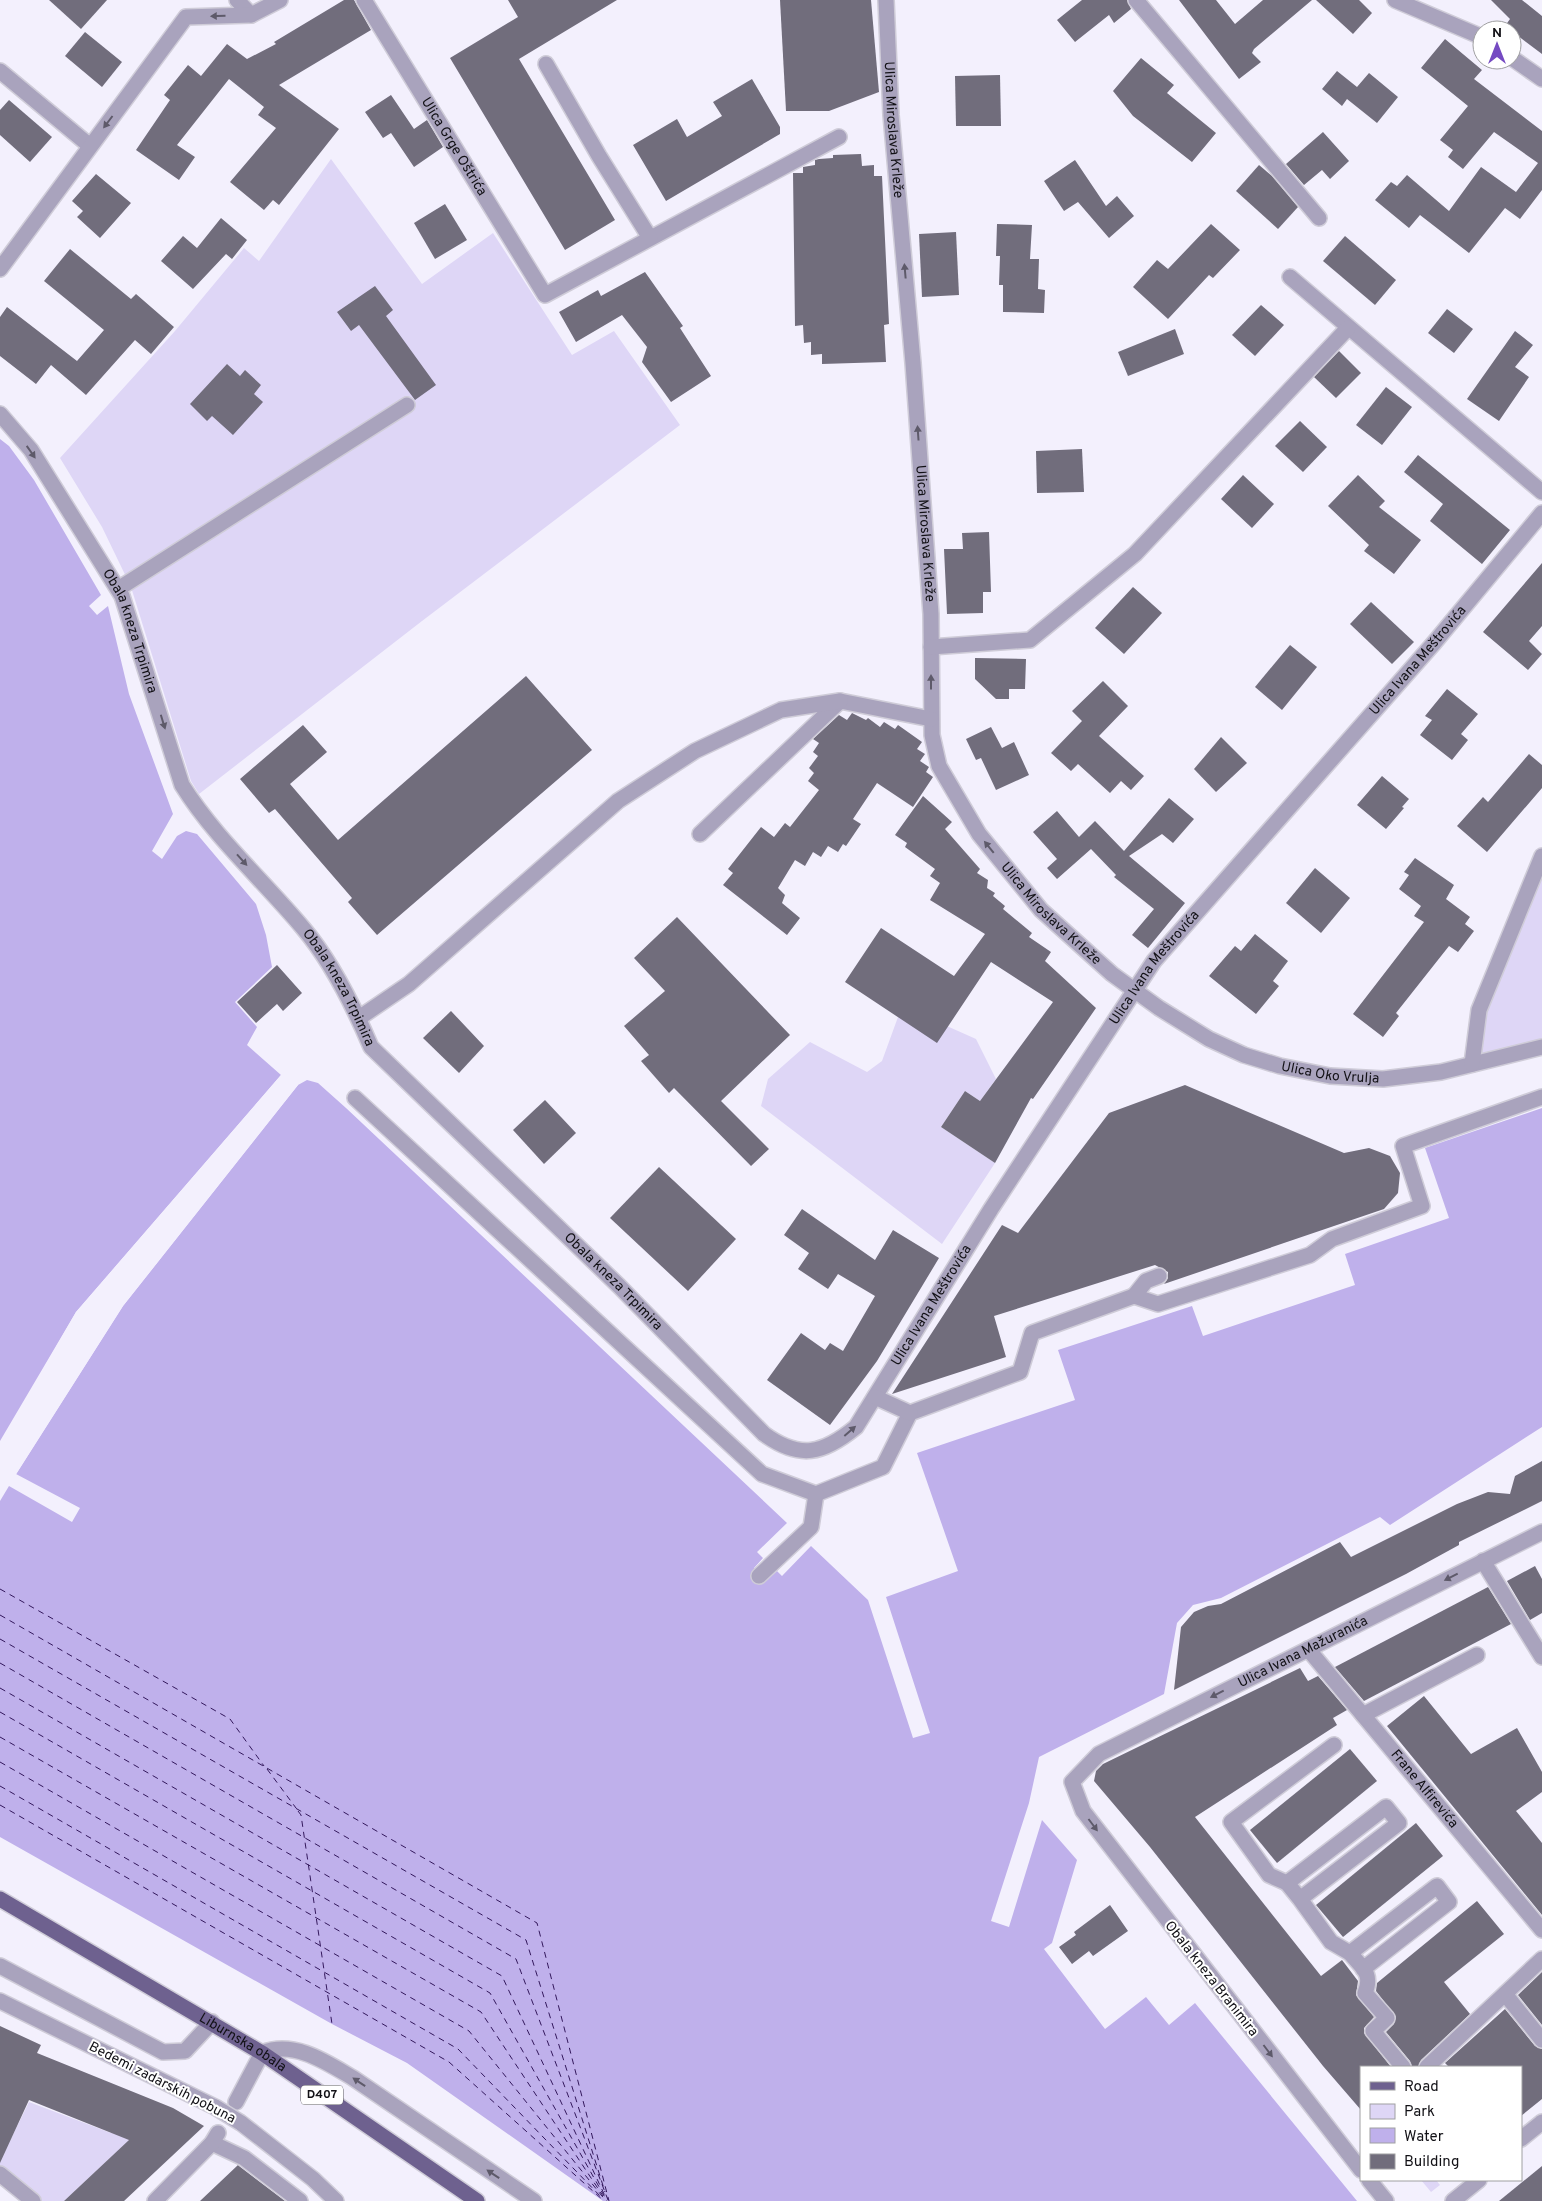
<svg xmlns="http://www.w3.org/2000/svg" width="1542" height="2201" font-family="Overpass,sans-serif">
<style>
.green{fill:#ded6f6}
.water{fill:#bfb0eb}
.pier{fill:#f3f0fd}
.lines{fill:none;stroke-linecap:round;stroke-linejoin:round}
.ferry{stroke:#33185c;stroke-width:1;stroke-dasharray:6 5;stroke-linecap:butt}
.building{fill:#716d7c}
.minor-casing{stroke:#cfccd8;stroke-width:18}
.major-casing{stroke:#cfccd8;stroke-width:18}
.minor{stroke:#a9a3bd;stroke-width:15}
.major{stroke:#6e618f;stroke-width:15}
.minor-bridge-casing{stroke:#cfccd8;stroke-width:18;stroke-linecap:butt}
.minor-bridge{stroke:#a9a3bd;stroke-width:15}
.oneway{fill:#5e5a6a}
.labels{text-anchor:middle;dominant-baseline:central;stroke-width:4;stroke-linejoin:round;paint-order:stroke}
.shield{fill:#fff;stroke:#59585c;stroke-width:1}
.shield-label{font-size:12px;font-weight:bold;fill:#121116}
.street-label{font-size:14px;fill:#121116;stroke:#fff}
</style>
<rect width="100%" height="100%" fill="#f3f0fd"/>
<g class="green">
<polygon points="331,159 422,284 493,233 572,355 614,331 680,425 422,621 199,794 191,781 131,587 102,527 60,458 175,331 244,248 259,261"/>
<polygon points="1542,856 1542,1047 1472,1064 1479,1010"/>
<polygon points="902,1006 976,1039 996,1079 980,1101 965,1091 941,1127 995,1163 942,1244 761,1106 768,1079 810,1042 867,1072 882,1061"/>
<polygon points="29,2102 111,2133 140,2130 64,2201 33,2201 0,2174 0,2161"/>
<polygon points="1421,2180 1436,2180 1440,2185 1431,2192"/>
</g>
<g class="water">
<polygon points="0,439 9,446 34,480 101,595 89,606 97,615 108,606 129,694 173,814 152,851 162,859 177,836 186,831 197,834 256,904 266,935 272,967 235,1002 257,1027 247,1045 281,1075 76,1312 0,1441"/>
<polygon points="307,1080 318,1083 346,1108 787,1523 757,1552 763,1558 754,1568 765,1581 777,1571 782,1576 811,1546 868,1600 913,1738 930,1733 886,1597 958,1571 917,1453 1075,1400 1058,1350 1192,1306 1203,1336 1355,1285 1345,1254 1449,1218 1425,1148 1542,1108 1542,1427 1390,1525 1380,1517 1221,1598 1193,1605 1177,1623 1164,1694 1039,1757 1029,1803 991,1921 1009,1927 1042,1820 1077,1860 1052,1943 1044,1949 1105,2029 1146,1997 1169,2025 1195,2003 1357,2201 603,2201 407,2063 332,2024 0,1837 0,1501 9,1486 72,1522 80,1508 16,1474 123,1306 298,1085"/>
</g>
<g class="pier">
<polygon points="281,1075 282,1076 78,1314 0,1444 76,1312"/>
<polygon points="296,1083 298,1085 123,1306 15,1476 14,1473 121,1304"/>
</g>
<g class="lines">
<g class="ferry">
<polyline points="0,1589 230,1719 264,1766"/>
<polyline points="0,1615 537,1923 609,2201"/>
<polyline points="0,1639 526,1940 605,2192"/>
<polyline points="0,1663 516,1959 608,2200"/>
<polyline points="0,1688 502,1976 605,2196"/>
<polyline points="0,1712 490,1993 607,2201"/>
<polyline points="0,1737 481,2012 603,2196"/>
<polyline points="0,1762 469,2031 606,2201"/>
<polyline points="267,1769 296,1808"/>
<polyline points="0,1786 458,2049 603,2199"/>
<polyline points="0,1805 449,2062 604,2201"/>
<polyline points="298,1811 301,1815 332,2024"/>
</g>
</g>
<g class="building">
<polygon points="49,0 107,0 81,29"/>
<polygon points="344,0 354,0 371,30 279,85 339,129 279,205 273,200 264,210 230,182 276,128 258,115 264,107 229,79 177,145 195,157 179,180 136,150 170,100 164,95 188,65 201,76 227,44 247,59 276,44 274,42"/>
<polygon points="508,0 617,0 519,59 615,220 565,250 450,58 518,17"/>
<polygon points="780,0 871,0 879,92 829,111 786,111"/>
<polygon points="1082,0 1127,0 1131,9 1114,23 1109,15 1075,42 1057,20"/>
<polygon points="1179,0 1216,0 1235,24 1263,0 1312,0 1254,49 1252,53 1261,62 1239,79"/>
<polygon points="1316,0 1359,0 1372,13 1353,34"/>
<polygon points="1491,0 1522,0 1542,16 1542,54 1505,26 1510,19"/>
<polygon points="85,32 122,62 102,87 65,56"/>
<polygon points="1445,39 1482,70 1474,79 1542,131 1542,190 1520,219 1505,208 1469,253 1420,215 1409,228 1375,200 1391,182 1397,186 1407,175 1449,211 1481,167 1516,192 1538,163 1494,132 1463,169 1448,157 1453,150 1440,140 1468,106 1421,68"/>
<polygon points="1141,58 1174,85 1167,93 1216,133 1192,162 1133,116 1113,91"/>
<polygon points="1337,71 1357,87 1369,73 1398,97 1377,123 1347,99 1342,106 1322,89"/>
<polygon points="1000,75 1001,126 956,126 955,76"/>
<polygon points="752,79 780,127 780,134 666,201 633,145 677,119 687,137 722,116 713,102"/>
<polygon points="391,95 414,129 427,120 443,147 414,167 391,133 383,138 365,112"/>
<polygon points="9,100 52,137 30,162 0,135 0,110"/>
<polygon points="1323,132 1349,161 1330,179 1322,170 1304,185 1286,164"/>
<polygon points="861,154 862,166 874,165 874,176 882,176 889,324 884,325 886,362 822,364 822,354 811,355 811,342 804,343 803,325 795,326 793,173 803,173 803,167 815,165 815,160 819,159 833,158 833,155"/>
<polygon points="1075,160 1106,206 1117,196 1134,216 1109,238 1078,202 1064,211 1044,181"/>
<polygon points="1259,165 1272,176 1298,207 1278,229 1236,191"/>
<polygon points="96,174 131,203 100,238 77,217 83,211 72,201"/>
<polygon points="445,204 467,240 435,259 414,223"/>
<polygon points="221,218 247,240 232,259 226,254 193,289 161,261 183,236 197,248"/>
<polygon points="997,224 1032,225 1030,259 1039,259 1038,289 1045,290 1044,313 1003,312 1003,285 999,285 1000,256 996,256"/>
<polygon points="1211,224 1240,250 1213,278 1209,275 1168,319 1133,287 1157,260 1168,269"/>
<polygon points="956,232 959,295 922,297 919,234"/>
<polygon points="1345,236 1396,280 1375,305 1323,261"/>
<polygon points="70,249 131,299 136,294 174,327 151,354 135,340 86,395 51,365 36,384 0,356 0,317 7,307 77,361 104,330 44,281"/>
<polygon points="645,272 683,326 680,328 711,376 671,402 642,362 647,347 622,315 576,342 559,312 598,290 601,296"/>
<polygon points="375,286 393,310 386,316 436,385 415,400 359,325 351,331 337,312"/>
<polygon points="1261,305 1284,325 1255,356 1232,335"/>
<polygon points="1447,309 1473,329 1454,353 1428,333"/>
<polygon points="1175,329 1184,354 1128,376 1118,352"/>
<polygon points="1515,331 1533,345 1515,367 1529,377 1499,421 1467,399"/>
<polygon points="1339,351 1361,373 1336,398 1314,377"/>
<polygon points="227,364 240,376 245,370 261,385 254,394 263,402 233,435 212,416 207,421 190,404"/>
<polygon points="1386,387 1412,407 1382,445 1356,425"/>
<polygon points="1300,421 1327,447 1303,472 1275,446"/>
<polygon points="1082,449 1084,492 1037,493 1036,451"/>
<polygon points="1418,455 1510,530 1482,564 1430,521 1443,504 1404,472"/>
<polygon points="1243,475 1274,504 1252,528 1221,499"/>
<polygon points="1358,475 1385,501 1379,507 1421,540 1394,574 1364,551 1369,545 1328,506"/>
<polygon points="989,532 991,592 983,592 983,613 947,614 944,549 963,549 962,533"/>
<polygon points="1542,563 1542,626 1529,641 1542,654 1528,670 1483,632"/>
<polygon points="1133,587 1162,613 1124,654 1095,628"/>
<polygon points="1371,602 1414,642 1392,664 1350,624"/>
<polygon points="1290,645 1317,667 1282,710 1255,687"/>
<polygon points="975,658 1026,659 1025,689 1009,689 1009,699 996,699 975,679"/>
<polygon points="526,676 592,750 377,935 348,902 352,898 275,809 269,813 240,779 303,725 327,752 290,784 338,840"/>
<polygon points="1103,681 1128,706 1099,736 1144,776 1131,790 1121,781 1110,793 1078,764 1071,771 1051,753 1082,721 1072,711"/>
<polygon points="1447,689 1478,714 1461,734 1468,740 1452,760 1420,735 1432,720 1425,716"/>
<polygon points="852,713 866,720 868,718 880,727 884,722 895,729 898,725 922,742 917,749 925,754 920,761 929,767 926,772 933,777 913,807 877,783 853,819 861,824 846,846 843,844 838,852 828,846 821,857 813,852 805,866 795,860 778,888 785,895 782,903 800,918 787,935 723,885 733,873 728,869 761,827 774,837 785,823 790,827 819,790 808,781 814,773 809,768 818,756 813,752 819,743 813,739 839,715 847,720"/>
<polygon points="991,727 1002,748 1014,742 1029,775 996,790 981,758 976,760 966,739"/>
<polygon points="1221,737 1247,763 1216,792 1194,769"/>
<polygon points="1529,754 1542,765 1542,788 1487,852 1457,826 1483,797 1488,802"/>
<polygon points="1382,776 1409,799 1402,807 1404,808 1386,829 1357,805"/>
<polygon points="923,796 952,822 945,829 980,869 977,873 988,880 987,888 995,893 993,896 1005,906 1003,909 1032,933 1029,937 1051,952 1045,961 1096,1008 1033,1099 1031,1098 995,1163 941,1127 965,1091 980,1101 1053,1002 991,962 937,1043 845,982 881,928 954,976 985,934 930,900 940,883 930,876 935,869 905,847 907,843 895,835"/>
<polygon points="1169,798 1194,819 1173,843 1162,834 1129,856 1185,903 1148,948 1132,935 1154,909 1114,877 1116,875 1091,849 1057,879 1047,868 1057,859 1033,832 1057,811 1079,837 1095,821 1124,851"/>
<polygon points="1415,858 1454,885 1446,899 1470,917 1465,924 1474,931 1458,952 1449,946 1396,1013 1399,1016 1383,1037 1353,1014 1424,922 1414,916 1421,906 1399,889 1409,875 1404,872"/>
<polygon points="1315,868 1350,898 1321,933 1286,903"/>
<polygon points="677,917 790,1035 721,1101 769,1149 751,1166 674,1088 669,1093 641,1061 649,1055 624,1026 665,991 634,958"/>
<polygon points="1255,934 1288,961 1273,981 1279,986 1256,1014 1209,976 1235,946 1241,951"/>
<polygon points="277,965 302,993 283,1011 277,1004 256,1023 237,1002"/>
<polygon points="451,1011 484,1046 459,1073 423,1038"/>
<polygon points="1185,1085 1344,1153 1369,1148 1390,1156 1400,1173 1398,1193 1384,1209 1164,1284 1168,1278 1168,1272 1155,1265 994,1316 1006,1357 892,1394 1002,1225 1018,1233 1109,1113"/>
<polygon points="545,1100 576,1133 544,1164 513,1130"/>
<polygon points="659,1167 736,1239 688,1291 610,1218"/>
<polygon points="802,1209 875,1260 893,1230 939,1258 877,1361 830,1425 767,1380 801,1333 825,1350 830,1343 843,1351 875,1296 838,1274 828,1289 798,1269 809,1253 784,1235"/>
<polygon points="1542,1461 1542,1501 1459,1542 1459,1545 1406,1574 1174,1690 1181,1627 1194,1612 1208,1606 1221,1604 1340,1542 1351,1557 1457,1504 1488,1492 1510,1494 1515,1476"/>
<polygon points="1535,1566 1542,1579 1542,1613 1530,1620 1507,1581"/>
<polygon points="1488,1587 1511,1624 1364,1701 1335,1667"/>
<polygon points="1300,1668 1308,1681 1318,1676 1347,1710 1333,1718 1337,1725 1195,1817 1321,1976 1342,1960 1358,1981 1356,1995 1374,2017 1364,2028 1364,2033 1391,2067 1361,2067 1361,2110 1323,2066 1150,1847 1094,1781 1096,1771 1103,1764"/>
<polygon points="1424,1696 1471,1754 1517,1728 1542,1772 1542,1792 1516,1811 1542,1843 1542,1915 1387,1726"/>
<polygon points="1350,1749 1377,1781 1277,1863 1250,1830"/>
<polygon points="1416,1823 1443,1856 1343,1937 1316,1905"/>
<polygon points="1477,1901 1504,1934 1444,1982 1470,2014 1421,2060 1418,2067 1412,2067 1410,2061 1386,2032 1394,2024 1396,2017 1376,1991 1377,1983"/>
<polygon points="1110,1905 1128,1931 1093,1956 1089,1951 1072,1964 1059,1947 1076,1935 1074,1932"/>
<polygon points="1542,1972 1542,2025 1518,1995"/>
<polygon points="1505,2009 1535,2046 1542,2049 1542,2099 1521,2116 1521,2067 1449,2067 1445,2063"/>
<polygon points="0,2026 41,2045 37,2053 173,2108 204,2126 124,2201 64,2201 129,2140 29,2100 0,2163"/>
<polygon points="238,2165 239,2166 285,2201 200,2201"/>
<polygon points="1542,2166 1542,2201 1499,2201"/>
</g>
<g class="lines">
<defs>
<g id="minor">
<polyline points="237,0 251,15"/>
<path id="s1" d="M 364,0 L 545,295 L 839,137"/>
<path id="s2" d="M 886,0 L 891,115 L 913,363 L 931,614 L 932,735 L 939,766 L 979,834 L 1041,910 L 1112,974 L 1159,1008 L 1209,1039 L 1244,1055 L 1280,1066 L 1330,1076 L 1383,1079 L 1441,1072 L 1542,1047"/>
<polyline points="1136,0 1319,218"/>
<polyline points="1395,0 1482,37"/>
<polyline points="1512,58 1542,79"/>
<polyline points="546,64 599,156 650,238"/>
<polyline points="0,71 90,146"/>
<polyline points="0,269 186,17 251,15 280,0"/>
<polyline points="1290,277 1542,492"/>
<path id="s3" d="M 0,414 L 31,450 L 122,596 L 182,785 C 215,838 263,880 303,928 C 332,962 354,1007 371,1047 L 619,1286 L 764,1434 C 800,1460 823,1454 856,1427 L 991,1209 L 1154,961 L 1434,643 L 1542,513"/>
<polyline points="118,589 407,405"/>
<polyline points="931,647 1030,640 1135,554 1348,328"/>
<polyline points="700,834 840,701 931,719"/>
<polyline points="359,1018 409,984 618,801 695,751 781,710 840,701"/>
<polyline points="1472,1064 1479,1010 1542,856"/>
<polyline points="355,1098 762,1474 816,1494 883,1467 910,1413 1020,1372 1032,1333 1134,1296 1158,1304 1310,1255 1332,1239 1422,1206 1403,1146 1542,1097"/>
<polyline points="1134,1296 1146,1281 1159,1276"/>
<polyline points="875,1397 910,1413"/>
<polyline points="1483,1561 1542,1657"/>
<polyline points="759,1576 811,1527 816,1494"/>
<path id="s4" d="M 1308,1649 L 1542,1930"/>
<polyline points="1363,1715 1477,1655"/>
<polyline points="1287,1883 1269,1875 1231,1822 1334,1745"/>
<polyline points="1300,1899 1287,1883 1386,1807 1399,1823 1300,1899 1331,1942 1350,1953"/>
<polyline points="0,1966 163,2052 185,2051 212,2022"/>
<path d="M 1363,1969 L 1449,1902 L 1437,1886 L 1350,1953 C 1362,1968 1373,1973 1365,1993 L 1387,2018 L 1373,2031 L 1403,2067"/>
<polyline points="1505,1994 1542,2040"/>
<polyline points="0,2001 215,2107"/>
<polyline points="1427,2067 1542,1959"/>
<path d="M 236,2102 L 262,2053 C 294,2040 326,2062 353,2078 L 534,2201"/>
<polyline points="241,2123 313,2179 336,2201"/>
<polyline points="1521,2139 1542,2122"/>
<polyline points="212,2143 244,2158 300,2201"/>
<path id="s5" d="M 1361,2170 L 1083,1811 L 1072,1782 L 1099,1754 L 1542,1532"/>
<polyline points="0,2174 33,2201"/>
<polyline points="1369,2180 1386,2201"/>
<polyline points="155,2201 212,2143 218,2133"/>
<polyline points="1453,2201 1479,2180"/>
</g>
<g id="major">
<path id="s6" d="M 0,1899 L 262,2053 L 477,2201"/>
</g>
</defs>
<use href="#minor" class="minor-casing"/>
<use href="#major" class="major-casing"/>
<use href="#minor" class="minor"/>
<use href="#major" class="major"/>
<defs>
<polyline id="minor-bridge" points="215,2107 241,2123"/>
</defs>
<use href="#minor-bridge" class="minor-bridge-casing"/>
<use href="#minor-bridge" class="minor-bridge"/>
</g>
<defs><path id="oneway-solid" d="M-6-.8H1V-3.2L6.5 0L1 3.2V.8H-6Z" transform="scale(1.25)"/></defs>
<g class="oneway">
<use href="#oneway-solid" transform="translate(218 16) rotate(179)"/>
<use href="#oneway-solid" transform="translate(108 122) rotate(127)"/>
<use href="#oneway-solid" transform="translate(905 271) rotate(-95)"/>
<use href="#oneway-solid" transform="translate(918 433) rotate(-94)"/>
<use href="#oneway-solid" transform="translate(31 452) rotate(55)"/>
<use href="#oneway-solid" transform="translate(931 682) rotate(-90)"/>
<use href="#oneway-solid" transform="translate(163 722) rotate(73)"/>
<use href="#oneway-solid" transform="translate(989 847) rotate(-129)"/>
<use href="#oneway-solid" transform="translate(242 860) rotate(48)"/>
<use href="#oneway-solid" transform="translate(850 1431) rotate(-41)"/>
<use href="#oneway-solid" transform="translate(1451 1577) rotate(153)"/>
<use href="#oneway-solid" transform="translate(1217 1694) rotate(153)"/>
<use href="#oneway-solid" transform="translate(1093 1825) rotate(53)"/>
<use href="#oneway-solid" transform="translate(1268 2051) rotate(53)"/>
<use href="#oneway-solid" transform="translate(359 2082) rotate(-146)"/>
<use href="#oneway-solid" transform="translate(493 2174) rotate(-146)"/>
</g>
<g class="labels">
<rect class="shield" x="301" y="2085.5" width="42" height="19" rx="4"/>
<g class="shield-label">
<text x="322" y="2095">D407</text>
</g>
<g class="street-label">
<text stroke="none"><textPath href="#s2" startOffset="130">Ulica Miroslava Krleže</textPath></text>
<text stroke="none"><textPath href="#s1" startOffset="172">Ulica Grge Oštrića</textPath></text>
<text stroke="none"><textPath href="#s2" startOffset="535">Ulica Miroslava Krleže</textPath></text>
<text stroke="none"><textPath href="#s3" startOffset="255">Obala kneza Trpimira</textPath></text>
<text stroke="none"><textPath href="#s3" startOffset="2350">Ulica Ivana Meštrovića</textPath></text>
<text stroke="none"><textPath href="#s2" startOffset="955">Ulica Miroslava Krleže</textPath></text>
<text stroke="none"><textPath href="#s3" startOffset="1945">Ulica Ivana Meštrovića</textPath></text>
<text stroke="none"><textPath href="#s3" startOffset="675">Obala kneza Trpimira</textPath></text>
<text stroke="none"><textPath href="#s2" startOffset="1285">Ulica Oko Vrulja</textPath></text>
<text stroke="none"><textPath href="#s3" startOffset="1080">Obala kneza Trpimira</textPath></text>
<text stroke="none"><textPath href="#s3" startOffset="1540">Ulica Ivana Meštrovića</textPath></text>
<text stroke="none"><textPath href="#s5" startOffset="752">Ulica Ivana Mažuranića</textPath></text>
<text stroke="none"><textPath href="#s4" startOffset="182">Frane Alfirevića</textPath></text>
<text transform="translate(1211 1979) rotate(52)">Obala kneza Branimira</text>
<text stroke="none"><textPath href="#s6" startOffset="282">Liburnska obala</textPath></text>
<text transform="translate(162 2083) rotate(27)">Bedemi zadarskih pobuna</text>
</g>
</g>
<rect x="1360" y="2066" width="162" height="115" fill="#ffffff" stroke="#a0a0a2"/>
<rect x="1370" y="2082" width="25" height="8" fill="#6e618f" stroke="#a0a0a2"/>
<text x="1404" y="2091" font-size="15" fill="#121116">Road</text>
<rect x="1370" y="2104" width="25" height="15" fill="#ded6f6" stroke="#a0a0a2"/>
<text x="1404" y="2116" font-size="15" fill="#121116">Park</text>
<rect x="1370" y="2128" width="25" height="15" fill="#bfb0eb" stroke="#a0a0a2"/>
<text x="1404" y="2141" font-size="15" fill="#121116">Water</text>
<rect x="1370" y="2154" width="25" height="15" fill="#716d7c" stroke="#a0a0a2"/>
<text x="1404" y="2166" font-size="15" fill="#121116">Building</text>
<g transform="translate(1497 45)"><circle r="24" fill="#ffffff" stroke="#a0a0a2"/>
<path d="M0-4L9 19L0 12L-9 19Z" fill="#754ac2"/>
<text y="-8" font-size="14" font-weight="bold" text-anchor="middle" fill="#121116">N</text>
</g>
</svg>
